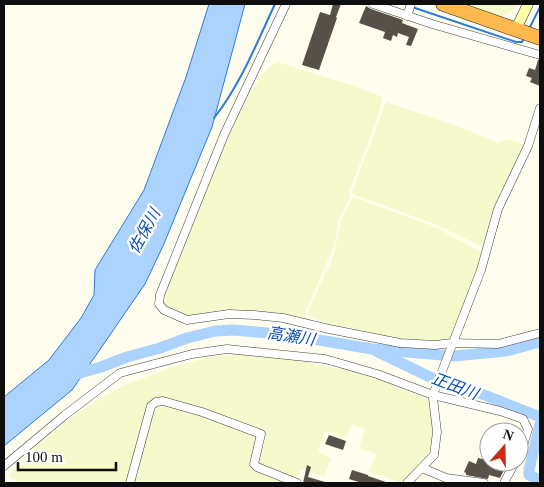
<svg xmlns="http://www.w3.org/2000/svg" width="544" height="487" font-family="'Times New Roman','Noto Sans JP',serif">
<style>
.farmland{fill:#f6f9cb}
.water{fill:#acd3fd;stroke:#2b7bdc}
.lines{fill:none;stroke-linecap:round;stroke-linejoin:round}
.stream{stroke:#2b7bdc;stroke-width:2}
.river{stroke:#acd3fd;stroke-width:11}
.building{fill:#585149}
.street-casing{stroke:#414141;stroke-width:9}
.secondary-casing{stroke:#303030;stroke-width:11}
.highway-casing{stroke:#1f1f1f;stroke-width:15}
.street{stroke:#fff;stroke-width:8}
.secondary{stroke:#fcffa9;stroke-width:10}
.highway{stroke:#ffb94c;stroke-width:14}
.labels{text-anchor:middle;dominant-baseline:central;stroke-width:5;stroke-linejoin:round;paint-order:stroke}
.water-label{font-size:16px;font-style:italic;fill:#094dae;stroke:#fff}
</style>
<rect width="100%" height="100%" fill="#fffeee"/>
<g class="farmland">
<polygon points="464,4 521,4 506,15 501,16"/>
<polygon points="277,62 354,86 383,97 376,123 349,192 351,195 339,220 334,246 304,316 321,325 306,320 184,316 165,307 162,303 162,299 226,138 251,90 267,69"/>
<polygon points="386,102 454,125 498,143 506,139 524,144 497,205 485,248 437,225 355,195 352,192"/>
<polygon points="353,197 433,226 483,253 475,278 450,340 448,341 413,341 370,335 337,328 308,315 311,303 333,258 342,218"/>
<polygon points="251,352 272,354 328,367 364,373 380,378 400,389 429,399 434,419 435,432 426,460 402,483 369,472 376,454 359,448 365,429 352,425 346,438 325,431 318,452 331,459 324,476 301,469 296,483 18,483 16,480 8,476 29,457 34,448 79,412 122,386 176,366 210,357"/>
</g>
<polygon class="water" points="209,4 245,4 212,127 163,246 145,284 72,390 4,446 4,397 49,360 81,318 94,295 95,270 144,190 186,77"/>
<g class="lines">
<g class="stream">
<polyline points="412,7 516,42 522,42 524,38"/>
<polyline points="530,27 540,7"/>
<path d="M 214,118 C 241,84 257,42 275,4"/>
</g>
<g class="river">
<polyline points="376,351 432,378 454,383 540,417"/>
<polyline points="73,375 101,367 127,357 160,348 187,338 215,331 234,330 290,335 372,349 454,356 506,351 540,342"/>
<polyline points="540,424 529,470 529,475 540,480"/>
</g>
</g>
<g class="building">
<polygon points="333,4 341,4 336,17 337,18 319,70 302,65 320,12 330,15"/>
<polygon points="366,6 371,9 403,20 402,23 418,29 411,46 406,45 409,37 398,33 397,37 393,35 391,41 383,38 385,32 359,23"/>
<polygon points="538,60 540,60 540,86 530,82 532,78 526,76 529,68 535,70"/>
<polygon points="329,435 346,441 343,450 325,444"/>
<polygon points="478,458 487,460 486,462 508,462 500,478 489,475 488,479 466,475 466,473 464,472 469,461 476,464"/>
<polygon points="307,465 311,467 308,477 325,482 325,483 303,483"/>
<polygon points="352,470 368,475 368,476 386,482 386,483 362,483 349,479"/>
</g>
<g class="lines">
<defs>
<g id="street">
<polyline points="286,4 224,135 160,295 159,304 164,310 187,320 229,314 254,315 283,318 329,329 400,343 435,345 452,343 498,344 540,333"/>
<polyline points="373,4 432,24 540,55"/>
<polyline points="407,16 411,4"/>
<polyline points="4,466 65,415 120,373 192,354 227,349 325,359 377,374 433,395 500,411 523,419 528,429 522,449 519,455"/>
<polyline points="422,468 446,478 484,483"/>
<polyline points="130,483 151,406 156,402 163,401 202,412 261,434 254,464 257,467 297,483"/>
<polyline points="407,483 434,455 437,432 433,398 434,392 481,270 498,209 528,146 540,108"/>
<polyline points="504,483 515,462"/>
</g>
<polyline id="secondary" points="516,29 528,4"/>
<polyline id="highway" points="443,4 540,38"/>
</defs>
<use href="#street" class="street-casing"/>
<use href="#secondary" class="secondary-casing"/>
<use href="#highway" class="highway-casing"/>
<use href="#street" class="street"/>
<use href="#secondary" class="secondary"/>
<use href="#highway" class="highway"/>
</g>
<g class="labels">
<g class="water-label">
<text transform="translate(144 231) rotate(-61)">佐保川</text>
<text transform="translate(291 336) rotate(9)">高瀬川</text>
<text transform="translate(455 386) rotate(21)">正田川</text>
</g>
</g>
<rect width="544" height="487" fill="none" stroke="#0e0e0e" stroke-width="10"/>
<g transform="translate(504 447) rotate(20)"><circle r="24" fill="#ffffff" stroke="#9f9f9f"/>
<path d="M0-4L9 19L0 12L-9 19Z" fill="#cd2916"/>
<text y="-8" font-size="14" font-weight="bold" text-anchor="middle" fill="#0e0e0e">N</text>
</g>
<path d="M18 462v8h98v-8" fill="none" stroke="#0e0e0e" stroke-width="2.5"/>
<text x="25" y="462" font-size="15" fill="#0e0e0e" stroke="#ffffff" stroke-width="4" paint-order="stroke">100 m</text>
</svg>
